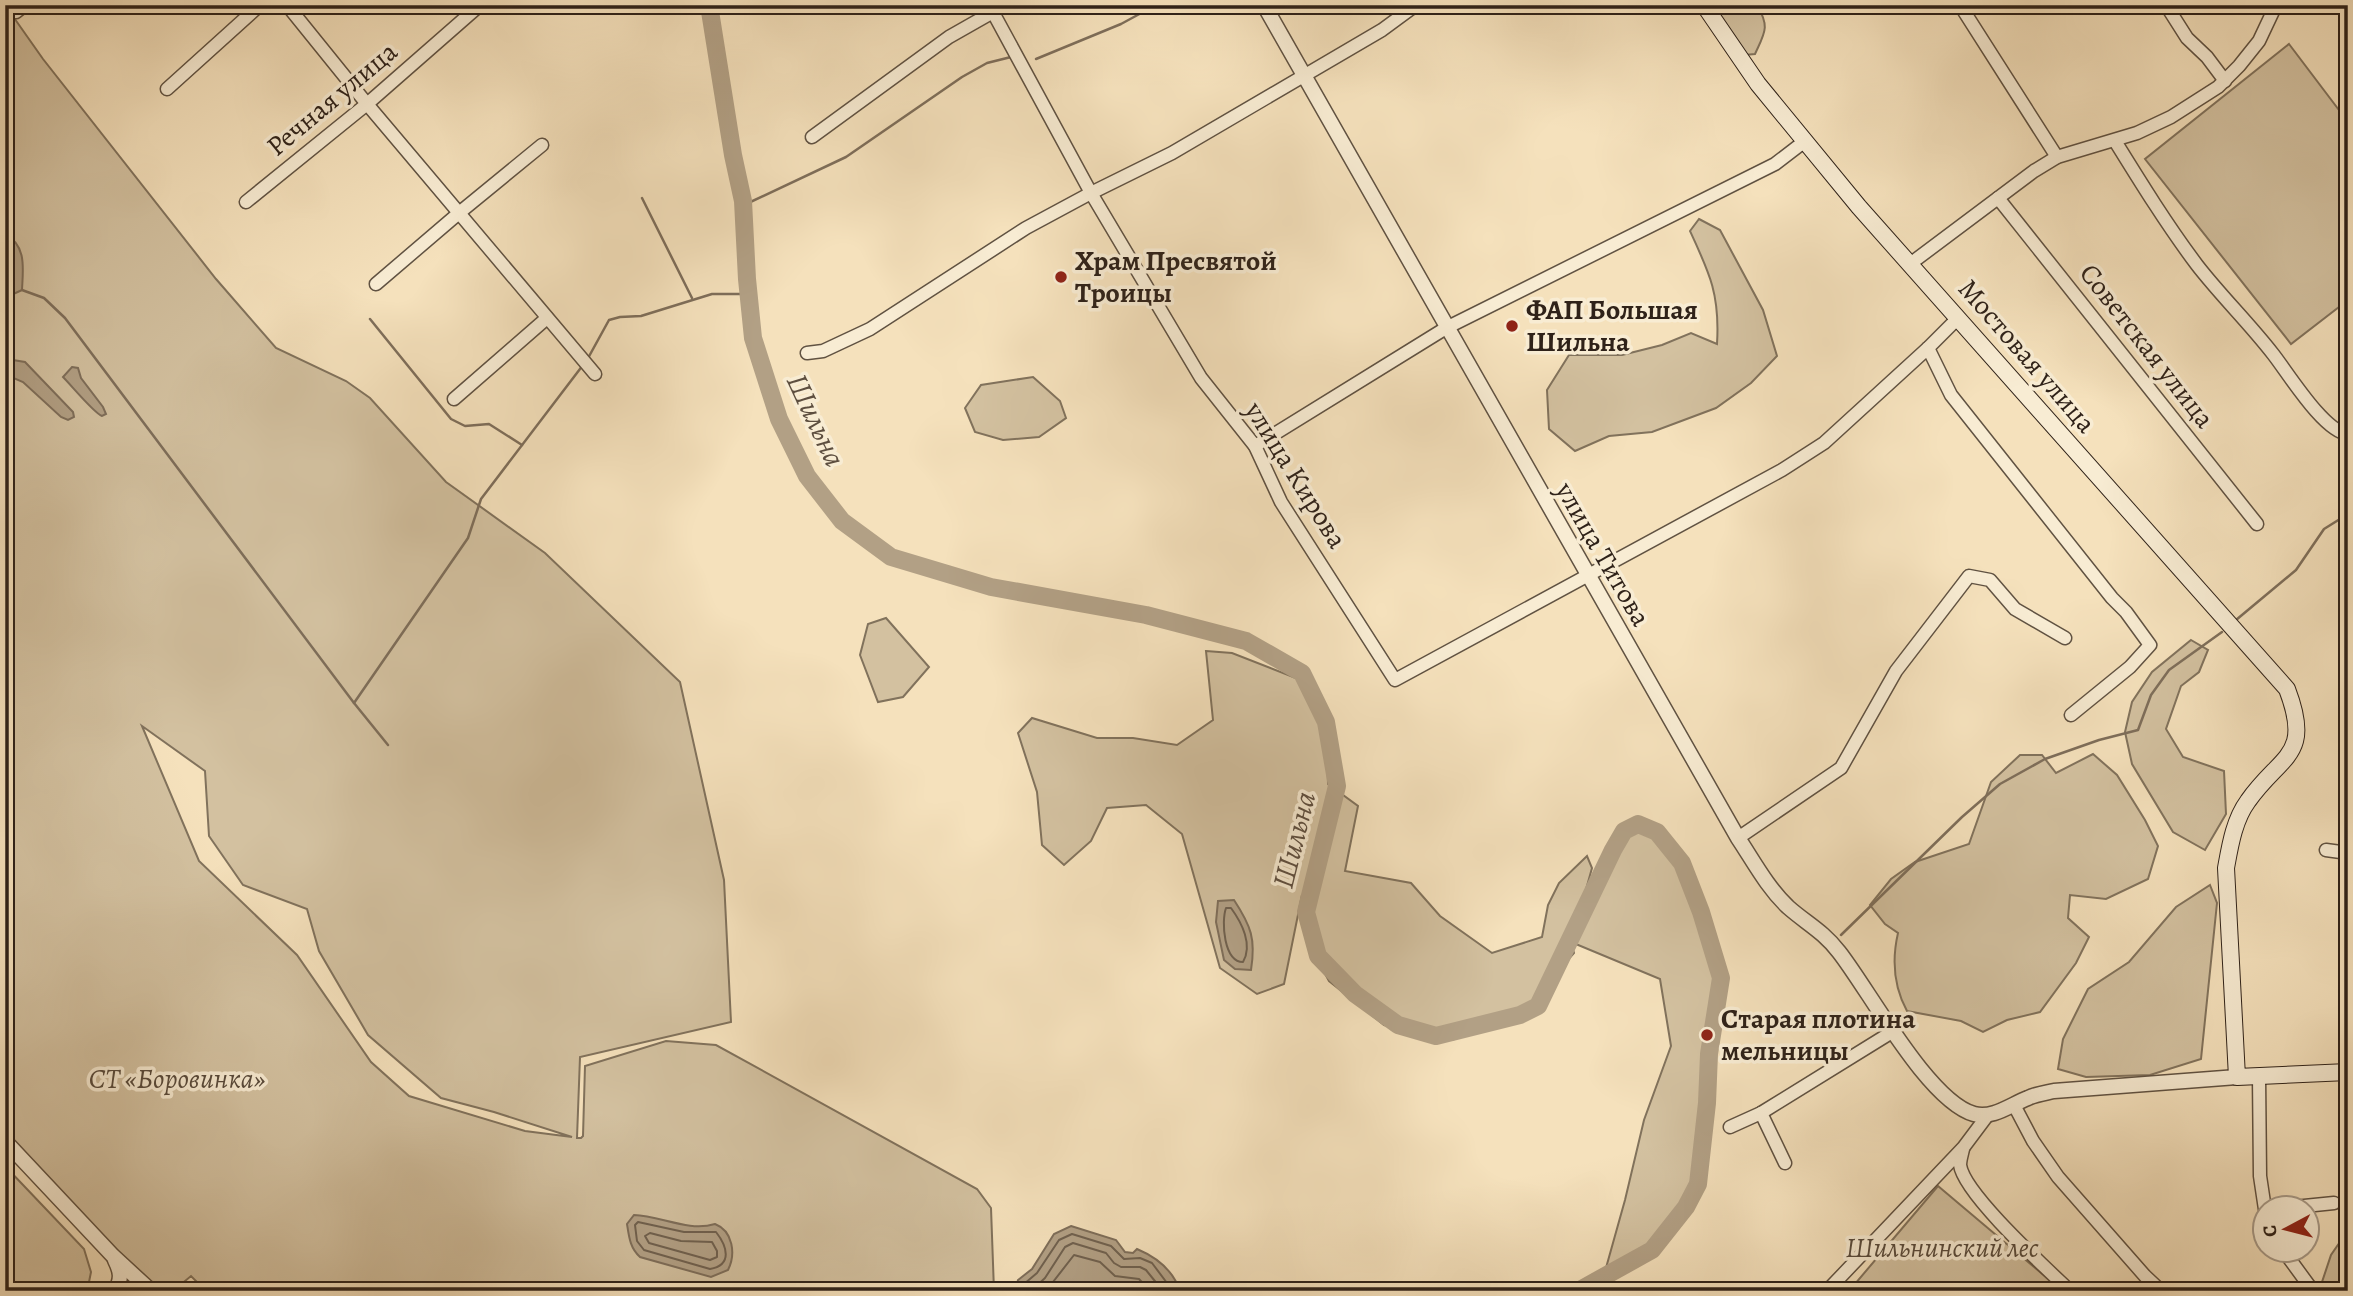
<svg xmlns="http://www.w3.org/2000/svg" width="2353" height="1296" font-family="Alegreya,serif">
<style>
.green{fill:#d3c1a0;stroke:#81725c;stroke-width:2;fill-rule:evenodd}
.water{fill:#b2a085;stroke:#7e6e5a;stroke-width:2}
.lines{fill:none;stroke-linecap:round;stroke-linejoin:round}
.shore{stroke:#70614f;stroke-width:2}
.stream{stroke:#7e6e5a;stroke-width:2.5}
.river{stroke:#b2a085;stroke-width:18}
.minor-casing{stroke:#605242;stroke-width:15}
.tertiary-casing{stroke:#605242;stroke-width:17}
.secondary-casing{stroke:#2f2219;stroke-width:18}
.minor{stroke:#f8ecd3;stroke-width:12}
.tertiary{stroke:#f8ecd3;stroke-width:14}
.secondary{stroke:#f8ecd3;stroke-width:16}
.poi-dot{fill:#8f2418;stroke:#f8ecd3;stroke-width:2.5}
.labels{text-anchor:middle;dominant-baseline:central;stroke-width:7;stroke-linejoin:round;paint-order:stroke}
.street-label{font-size:28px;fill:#2f2219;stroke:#f8ecd3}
.poi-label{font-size:28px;font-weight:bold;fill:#2f2219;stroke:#f8ecd3;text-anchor:start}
.park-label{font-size:28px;font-style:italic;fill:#584a3b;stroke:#f8ecd3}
.water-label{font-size:30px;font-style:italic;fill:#5d4e3f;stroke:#f8ecd3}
</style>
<rect width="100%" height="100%" fill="#f5e1bc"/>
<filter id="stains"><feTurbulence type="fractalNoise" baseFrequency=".00286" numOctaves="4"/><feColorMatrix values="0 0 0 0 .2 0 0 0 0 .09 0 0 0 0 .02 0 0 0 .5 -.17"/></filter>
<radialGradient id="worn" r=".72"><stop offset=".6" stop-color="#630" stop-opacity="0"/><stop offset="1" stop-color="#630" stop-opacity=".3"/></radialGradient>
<g class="green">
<path d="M 5,5 L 43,59 L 216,279 L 276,348 L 346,381 L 370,398 L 446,482 L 545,553 L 680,682 L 724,880 L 731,1022 L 580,1057 L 577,1138 L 581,1138 L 583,1136 L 585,1066 L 666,1041 L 716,1045 L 977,1189 L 991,1208 L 994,1291 L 206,1291 L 191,1276 L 173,1291 L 148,1291 L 5,1141 ZM 142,726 L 205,771 L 209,836 L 243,885 L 307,909 L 319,951 L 368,1035 L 441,1098 L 494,1112 L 572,1137 L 525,1131 L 409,1096 L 371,1062 L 297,955 L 199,861 Z"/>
<path d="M 1709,5 L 1757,5 C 1770,27 1765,32 1755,54 L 1744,55 Z"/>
<polygon points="2289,44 2348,122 2348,300 2291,344 2145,159"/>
<path d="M 1699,219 L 1720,230 L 1763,310 L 1777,356 L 1751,383 L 1716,408 L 1652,432 L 1609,436 L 1575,451 L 1549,429 L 1547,390 L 1569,355 L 1622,355 L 1662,345 L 1691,333 L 1717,344 C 1720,295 1710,274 1690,231 Z"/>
<polygon points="1033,377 1060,401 1066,418 1039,437 1003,440 975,432 965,408 981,385"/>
<polygon points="886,618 929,667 903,697 878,702 860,655 868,624"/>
<polygon points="2191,640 2208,650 2199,672 2181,686 2166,729 2183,757 2224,771 2226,814 2205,850 2173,832 2132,764 2125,732 2132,702 2152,672"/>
<polygon points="1206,651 1232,653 1306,682 1327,733 1328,784 1358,806 1345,871 1411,883 1440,916 1492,953 1542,937 1548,905 1559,883 1587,856 1592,868 1573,936 1613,850 1624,831 1638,824 1657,832 1682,863 1701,912 1721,978 1709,1053 1707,1103 1698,1184 1686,1207 1652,1250 1604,1275 1625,1200 1644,1120 1671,1046 1660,979 1571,942 1574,953 1520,1015 1452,1040 1384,1025 1329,981 1309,944 1302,895 1284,984 1257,994 1220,968 1182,834 1146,805 1107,808 1091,841 1064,865 1042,845 1037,792 1018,733 1032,718 1097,738 1133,738 1177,745 1213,720"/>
<path d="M 2093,754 L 2117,775 L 2145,820 L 2158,846 L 2148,879 L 2106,899 L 2070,895 L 2068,918 L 2089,937 L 2076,963 L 2040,1012 L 2007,1020 L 1983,1032 L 1961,1021 L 1907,1011 C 1894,987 1892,959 1898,933 L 1885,924 L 1870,905 L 1891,879 L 1915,862 L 1969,844 L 1991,782 L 2020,755 L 2042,755 L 2056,773 Z"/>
<polygon points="2210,885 2217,903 2201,1059 2150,1075 2086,1077 2058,1069 2063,1039 2088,989 2129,962 2176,907"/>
<polygon points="5,1166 84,1249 91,1272 89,1282 75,1288 5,1282"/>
<polygon points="1938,1186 2053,1283 2060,1291 1849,1291"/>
<polygon points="2342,1239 2348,1248 2348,1291 2319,1291 2331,1255"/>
</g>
<g class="water">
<path d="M 5,234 C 27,246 23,268 22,290 L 5,298 L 5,288 L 11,286 L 12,283 C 1,274 5,248 5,234 Z"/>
<polygon points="5,354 13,360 25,362 73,412 74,417 68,420 61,417 23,382 11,377 5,371"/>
<path d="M 72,367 L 78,368 L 81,378 L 103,407 L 106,414 L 102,416 C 94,413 71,385 63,377 Z"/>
<path d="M 1234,900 C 1251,926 1256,939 1251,970 L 1235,969 L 1224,960 L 1216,922 L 1218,901 Z"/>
<path d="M 634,1215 C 661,1216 688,1232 715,1224 C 733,1231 736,1254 728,1270 L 711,1277 L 640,1257 C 630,1248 629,1237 627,1224 Z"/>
<path d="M 1071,1226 L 1116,1240 L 1125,1252 L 1133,1253 L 1137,1249 C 1156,1257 1173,1270 1180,1291 L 1015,1291 L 1018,1280 L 1032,1269 L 1054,1234 Z"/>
</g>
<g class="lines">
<g class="shore">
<path d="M 1226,908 L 1231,908 C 1242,923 1253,945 1243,962 C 1224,962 1221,922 1226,908 Z"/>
<path d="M 638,1222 L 684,1232 L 716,1232 C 727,1246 733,1265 710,1269 L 644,1250 L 637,1241 L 635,1225 Z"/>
<polygon points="650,1233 681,1241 712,1242 717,1251 717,1257 710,1260 649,1243 645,1236"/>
<polyline points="1022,1291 1024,1284 1037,1273 1059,1240 1072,1234 1111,1246 1124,1259 1140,1258 1152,1263 1173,1291"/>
<polyline points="1031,1291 1045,1278 1065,1247 1073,1243 1106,1253 1114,1263 1121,1267 1140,1267 1146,1270 1163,1291"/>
<polyline points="1046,1291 1074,1255 1100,1262 1115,1276 1139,1279 1150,1291"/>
</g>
<g class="stream">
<polyline points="1036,59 1121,24 1156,5"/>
<polyline points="642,198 692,298"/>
<polyline points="744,205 846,157 962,77 987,63 1011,57"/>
<polyline points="22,290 44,298 65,318 354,703 388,745"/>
<polyline points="370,319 451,419 465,426 489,424 522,445"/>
<polyline points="587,360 609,320 620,317 641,316 712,294 748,294"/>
<polyline points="2236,620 2296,570 2324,529 2348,514"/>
<polyline points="354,703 468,538 481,499 583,365"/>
<polyline points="1841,935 1962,817 2000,784 2045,759 2099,740 2138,730 2151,695 2169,670 2222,632"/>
</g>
<polyline class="river" points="709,5 733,155 743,201 747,279 753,338 779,419 807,476 842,521 891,557 991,587 1146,615 1246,641 1302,673 1326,722 1337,786 1306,912 1318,956 1355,994 1398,1025 1436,1036 1520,1015 1538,1006 1613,850 1624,831 1638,824 1657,832 1682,863 1701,912 1721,978 1709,1054 1707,1103 1698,1184 1686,1207 1652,1250 1578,1291"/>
<defs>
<g id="minor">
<polyline points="287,5 367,104 595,374"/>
<polyline points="989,5 1091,193 1201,378 1255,446 1281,502 1395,680 1782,470 1824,443 1928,348 1958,318"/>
<polyline points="1960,5 2057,157"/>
<polyline points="2166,5 2187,38 2207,57 2225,81"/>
<polyline points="16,12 25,5"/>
<polyline points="167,89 260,5"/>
<polyline points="812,137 949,37 993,12"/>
<path d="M 2115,141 C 2141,183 2167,225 2197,265 C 2221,296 2249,323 2273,354 C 2288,373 2324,432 2348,434"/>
<polyline points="1998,198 2257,524"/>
<polyline points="246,202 367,104 480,5"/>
<polyline points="1910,264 2034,171 2057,157 2137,133 2171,117 2218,87 2239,66 2259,41 2276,5"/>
<polyline points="376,284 459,213 542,145"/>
<polyline points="1928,348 1951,395 2112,598 2126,612 2150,645 2130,667 2071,715"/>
<polyline points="807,353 823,351 870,329 1026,228 1091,193 1172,153 1382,30 1416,5"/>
<polyline points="454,399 547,318"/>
<polyline points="1255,446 1446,328 1775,164 1805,141"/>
<polyline points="1738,838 1841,768 1896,671 1969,576 1990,580 2015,609 2065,638"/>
<polyline points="2326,850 2348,853"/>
<polyline points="2259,1076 2260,1176 2266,1216"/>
<polyline points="2014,1105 2033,1141 2058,1177 2145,1276 2161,1291"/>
<polyline points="1761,1113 1785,1163"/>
<polyline points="1730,1127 1761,1113 1892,1032"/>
<path d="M 1963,1149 C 1962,1154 1960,1160 1960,1165 C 1964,1194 2046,1268 2070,1291"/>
<polyline points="2285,1208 2334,1203"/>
<polyline points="2283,1250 2313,1291"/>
<polyline points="1827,1291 1963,1148 1987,1116"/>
</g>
<g id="tertiary">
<path d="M 1264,5 L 1738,838 C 1754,862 1767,887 1788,907 C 1806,923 1823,931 1839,952 C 1869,990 1928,1101 1974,1114 C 1993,1119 2010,1105 2028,1098 C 2036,1094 2045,1093 2054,1091 L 2237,1077"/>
<polyline points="5,1141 113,1256 151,1291"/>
<path d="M 115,1260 C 121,1272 122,1279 115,1291"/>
</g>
<path id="secondary" d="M 1704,5 L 1758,84 L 1859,207 L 2287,689 C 2313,757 2281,754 2248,801 C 2234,820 2230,846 2226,868 L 2237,1077 L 2348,1072"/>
</defs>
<use href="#minor" class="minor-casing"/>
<use href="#tertiary" class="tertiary-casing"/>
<use href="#secondary" class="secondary-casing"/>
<use href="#minor" class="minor"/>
<use href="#tertiary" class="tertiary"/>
<use href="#secondary" class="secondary"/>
</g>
<g class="poi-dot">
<circle cx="1061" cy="277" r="7"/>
<circle cx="1512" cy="326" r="7"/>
<circle cx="1707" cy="1035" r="7"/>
</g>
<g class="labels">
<g class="street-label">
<text transform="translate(332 99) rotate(-40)">Речная улица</text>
<text transform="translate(2147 346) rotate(52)">Советская улица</text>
<text transform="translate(2027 356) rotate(49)">Мостовая улица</text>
<text transform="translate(1296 475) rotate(58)">улица Кирова</text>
<text transform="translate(1603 554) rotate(60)">улица Титова</text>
</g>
<g class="poi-label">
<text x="1075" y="261">Храм Пресвятой<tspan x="1075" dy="32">Троицы</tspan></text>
<text x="1526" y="310">ФАП Большая<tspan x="1526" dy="32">Шильна</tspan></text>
<text x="1721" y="1019">Старая плотина<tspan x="1721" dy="32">мельницы</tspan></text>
</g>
<g class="park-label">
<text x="177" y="1079">СТ «Боровинка»</text>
<text x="1942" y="1248">Шильнинский лес</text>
</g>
<g class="water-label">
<text transform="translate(816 420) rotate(65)">Шильна</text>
<text transform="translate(1294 840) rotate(-76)">Шильна</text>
</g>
</g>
<rect width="2353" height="1296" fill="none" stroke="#f5e1bc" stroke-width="28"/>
<rect x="7" y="7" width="2339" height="1282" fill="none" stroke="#2f2219" stroke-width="3.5"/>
<rect x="14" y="14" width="2325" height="1268" fill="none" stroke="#2f2219" stroke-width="2"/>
<g transform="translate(2286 1229) rotate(263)"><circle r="33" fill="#f8ecd3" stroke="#a89b89" stroke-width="2"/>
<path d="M0-5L12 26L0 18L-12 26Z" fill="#8f2418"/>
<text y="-10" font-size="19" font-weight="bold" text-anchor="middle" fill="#2f2219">С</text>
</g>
<rect width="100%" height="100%" filter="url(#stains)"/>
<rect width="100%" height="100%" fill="url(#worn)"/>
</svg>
